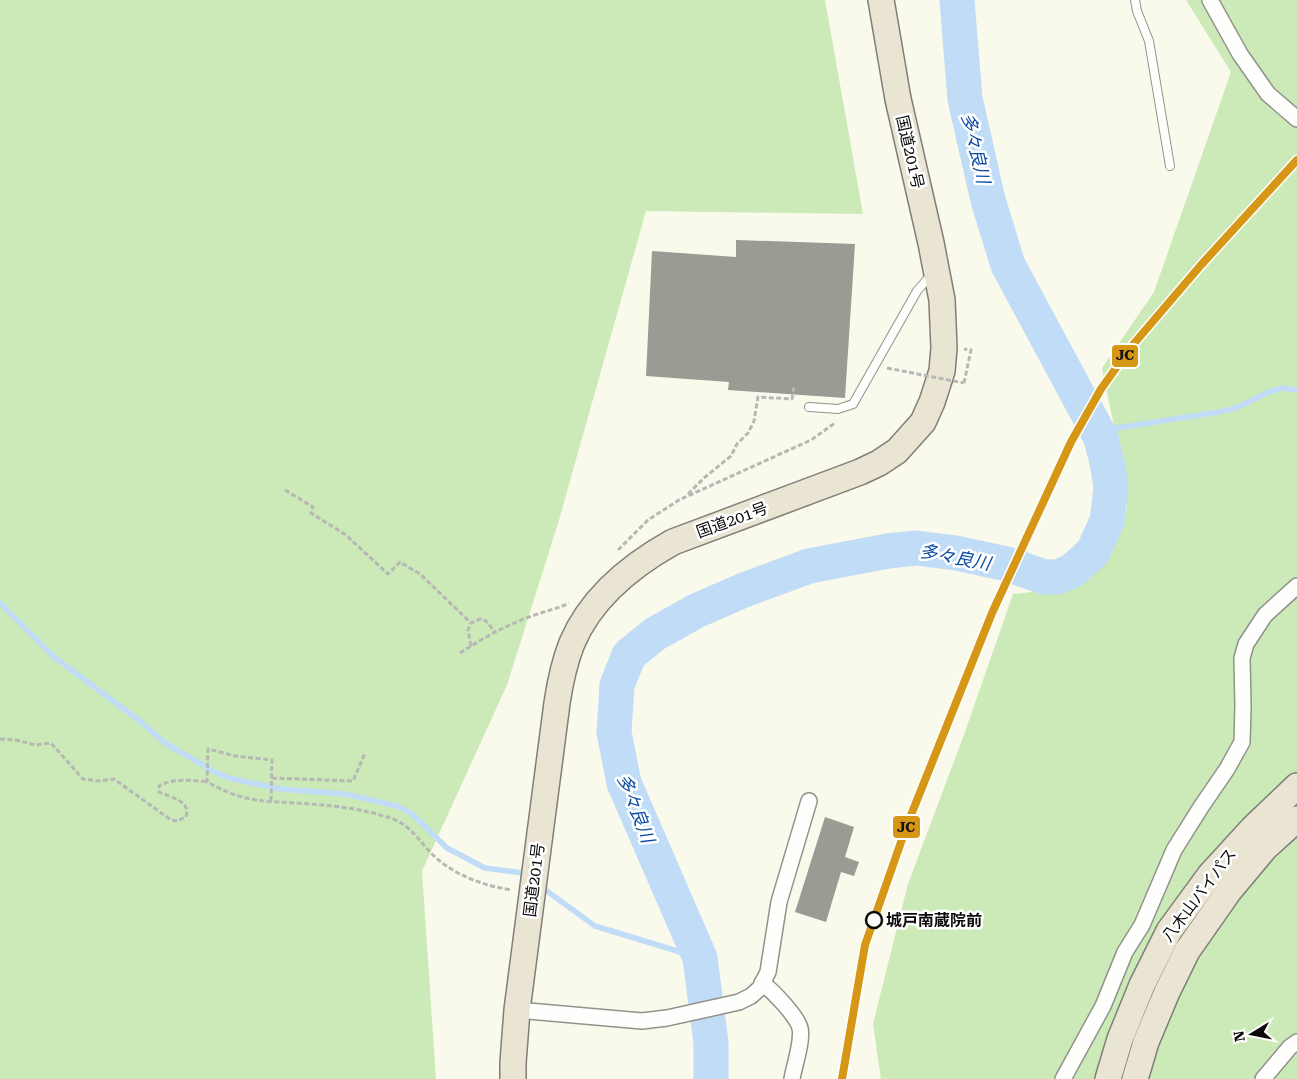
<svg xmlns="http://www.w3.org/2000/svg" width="1297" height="1079" font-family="'Roboto Serif','Noto Sans JP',serif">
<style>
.forest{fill:#cbeab7}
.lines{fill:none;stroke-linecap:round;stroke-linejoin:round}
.stream{stroke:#c0dcf6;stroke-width:5.5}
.river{stroke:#c0dcf6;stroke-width:35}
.building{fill:#9b9a93}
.service-casing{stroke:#92928c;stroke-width:10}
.minor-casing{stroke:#92928c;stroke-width:18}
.trunk-casing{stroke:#7f7f79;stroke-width:28}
.path{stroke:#b7b7b5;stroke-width:3;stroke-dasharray:5 2.5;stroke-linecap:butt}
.service{stroke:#fefefc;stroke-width:8}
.minor{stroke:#fefefc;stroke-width:15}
.trunk{stroke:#eae4d3;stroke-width:25}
.path-bridge{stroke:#b7b7b5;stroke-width:3;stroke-dasharray:5 2.5;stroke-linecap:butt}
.rail-1-casing{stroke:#fff;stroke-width:11}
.rail-1{stroke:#d69616;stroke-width:8}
.stop-dot{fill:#fff;stroke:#0a0a0a;stroke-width:2.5}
.labels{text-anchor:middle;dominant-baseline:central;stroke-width:5;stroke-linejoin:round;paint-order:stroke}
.street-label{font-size:16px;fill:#0a0a0a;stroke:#fff}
.stop-label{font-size:16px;font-weight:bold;fill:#0a0a0a;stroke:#fff;text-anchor:start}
.water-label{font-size:18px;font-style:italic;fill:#0c4ca3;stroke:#fff}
.line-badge{stroke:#fff;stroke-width:2}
.pale-badge-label{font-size:14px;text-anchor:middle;font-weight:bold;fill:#111}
</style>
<rect width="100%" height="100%" fill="#f9f9ec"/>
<g class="forest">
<polygon points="0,0 825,0 863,214 646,211 559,520 507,685 422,871 436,1079 0,1079"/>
<polygon points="1186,0 1297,0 1297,1079 881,1079 873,1024 908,884 965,732 1013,594 1069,588 1112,553 1127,509 1116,436 1102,368 1154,292 1231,72"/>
</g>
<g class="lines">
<g class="stream">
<polyline points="1097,431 1219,412 1236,408 1269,392 1283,388 1297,390"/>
<polyline points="0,603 54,657 140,721 165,743 215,772 229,778 280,789 345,794 397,806 411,813 447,848 485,868 524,873 527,875"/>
<polyline points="540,886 595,926 700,958"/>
</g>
<polyline class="river" points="711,1079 711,1043 700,958 624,783 614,732 617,685 629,655 655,634 696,611 744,590 809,566 888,551 916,548 956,553 1007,564 1044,577 1058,577 1073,570 1093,552 1107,521 1111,488 1108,467 1101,438 1008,265 988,200 965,99 957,0"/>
</g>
<g class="building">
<polygon points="736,240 855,244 845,398 728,390 729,382 646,376 652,251 736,257"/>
<polygon points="825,817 854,827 845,857 859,862 854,876 841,872 826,922 795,912"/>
</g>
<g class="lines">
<defs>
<g id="service">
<polyline points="1135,0 1137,11 1149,41 1170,166"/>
<polyline points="809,407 838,409 853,404 917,291 932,274"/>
</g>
<g id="minor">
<polyline points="1210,0 1240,54 1268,94 1297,119"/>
<path d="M 762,983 C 772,990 797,1016 800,1028 C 803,1041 794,1066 792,1079"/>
<polyline points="517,1010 642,1021 667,1018 739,1002 751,996 760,988 768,972 779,902 809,801"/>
<polyline points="1063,1079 1103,1006 1125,952 1142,925 1174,850 1201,807 1227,769 1242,742 1243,706 1242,658 1246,644 1265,615 1297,586"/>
<polyline points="1263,1079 1290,1047 1297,1042"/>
</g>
<g id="trunk">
<path d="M 513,1079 L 513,1063 L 517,1010 L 557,703 C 560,683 564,663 572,643 C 591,598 630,566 673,542 L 860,472 L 879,463 L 897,451 L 923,422 L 932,402 L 942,371 L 944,348 L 942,300 L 931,243 L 898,99 L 881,0"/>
<polyline points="1108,1079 1120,1039 1142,985 1169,931 1210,875 1253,828 1297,786"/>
<polyline points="1135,1079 1146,1042 1167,992 1187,951 1229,891 1265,848 1297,819"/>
</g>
</defs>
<use href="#service" class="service-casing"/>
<use href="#minor" class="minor-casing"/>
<use href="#trunk" class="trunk-casing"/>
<g class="path">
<polyline points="964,383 971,350 964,349"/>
<polyline points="285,490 313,507 311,513 346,535 388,574 400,562 420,574 471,623"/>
<polyline points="688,494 704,478 731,456 737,444 748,433 754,421 758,397 792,399 794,386"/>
<polyline points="618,550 648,520 679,500 811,440 835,423"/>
<polyline points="471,646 468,630 471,623 480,619 486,621 495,632"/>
<path d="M 460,653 C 483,638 506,625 532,616 C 545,611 557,609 569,603"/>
<path d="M 0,739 L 16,740 L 35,745 L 51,743 L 83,779 L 98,781 L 114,779 L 171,820 L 177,821 L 186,817 C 191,800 171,798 159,792 L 159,786 C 172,778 192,780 207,782"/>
<polyline points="272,778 353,781 365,753"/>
<path d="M 271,801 L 272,760 L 235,756 L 208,749 L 207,782 C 222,790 239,798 257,800 C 269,802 282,802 295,803 C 328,805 362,808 393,819 C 412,826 421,844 435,857 C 456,876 485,886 512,890"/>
</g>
<use href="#service" class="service"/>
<use href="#minor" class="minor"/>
<use href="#trunk" class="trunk"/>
<polyline class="path-bridge" points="887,368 964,383"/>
<defs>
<polyline id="rail-1" points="842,1079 865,945 907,825 992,613 1071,442 1101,389 1131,347 1201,265 1297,160"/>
</defs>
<use href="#rail-1" class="rail-1-casing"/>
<use href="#rail-1" class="rail-1"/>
</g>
<circle class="stop-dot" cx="874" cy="920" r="8"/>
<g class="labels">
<g class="street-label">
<text transform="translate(910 152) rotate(77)">国道201号</text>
<text transform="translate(732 520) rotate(-20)">国道201号</text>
<text transform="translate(534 880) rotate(-83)">国道201号</text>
<text transform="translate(1199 895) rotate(-53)">八木山バイパス</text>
</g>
<g class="stop-label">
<text x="886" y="920">城戸南蔵院前</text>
</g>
<g class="water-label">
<text transform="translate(976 148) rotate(77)">多々良川</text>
<text transform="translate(955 557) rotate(11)">多々良川</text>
<text transform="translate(636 808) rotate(69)">多々良川</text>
</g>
</g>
<g class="line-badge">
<rect x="1111" y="344" width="28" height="24" rx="5" fill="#d69616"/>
<rect x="892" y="815" width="29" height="24" rx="5" fill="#d69616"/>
</g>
<g class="pale-badge-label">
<text x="1125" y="360">JC</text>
<text x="906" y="832">JC</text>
</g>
<g transform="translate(1252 1034) rotate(260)" stroke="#ffffff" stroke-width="4" paint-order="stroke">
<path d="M0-4L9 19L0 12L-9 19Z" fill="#0a0a0a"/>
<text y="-8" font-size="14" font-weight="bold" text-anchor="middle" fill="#0a0a0a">N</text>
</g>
</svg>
